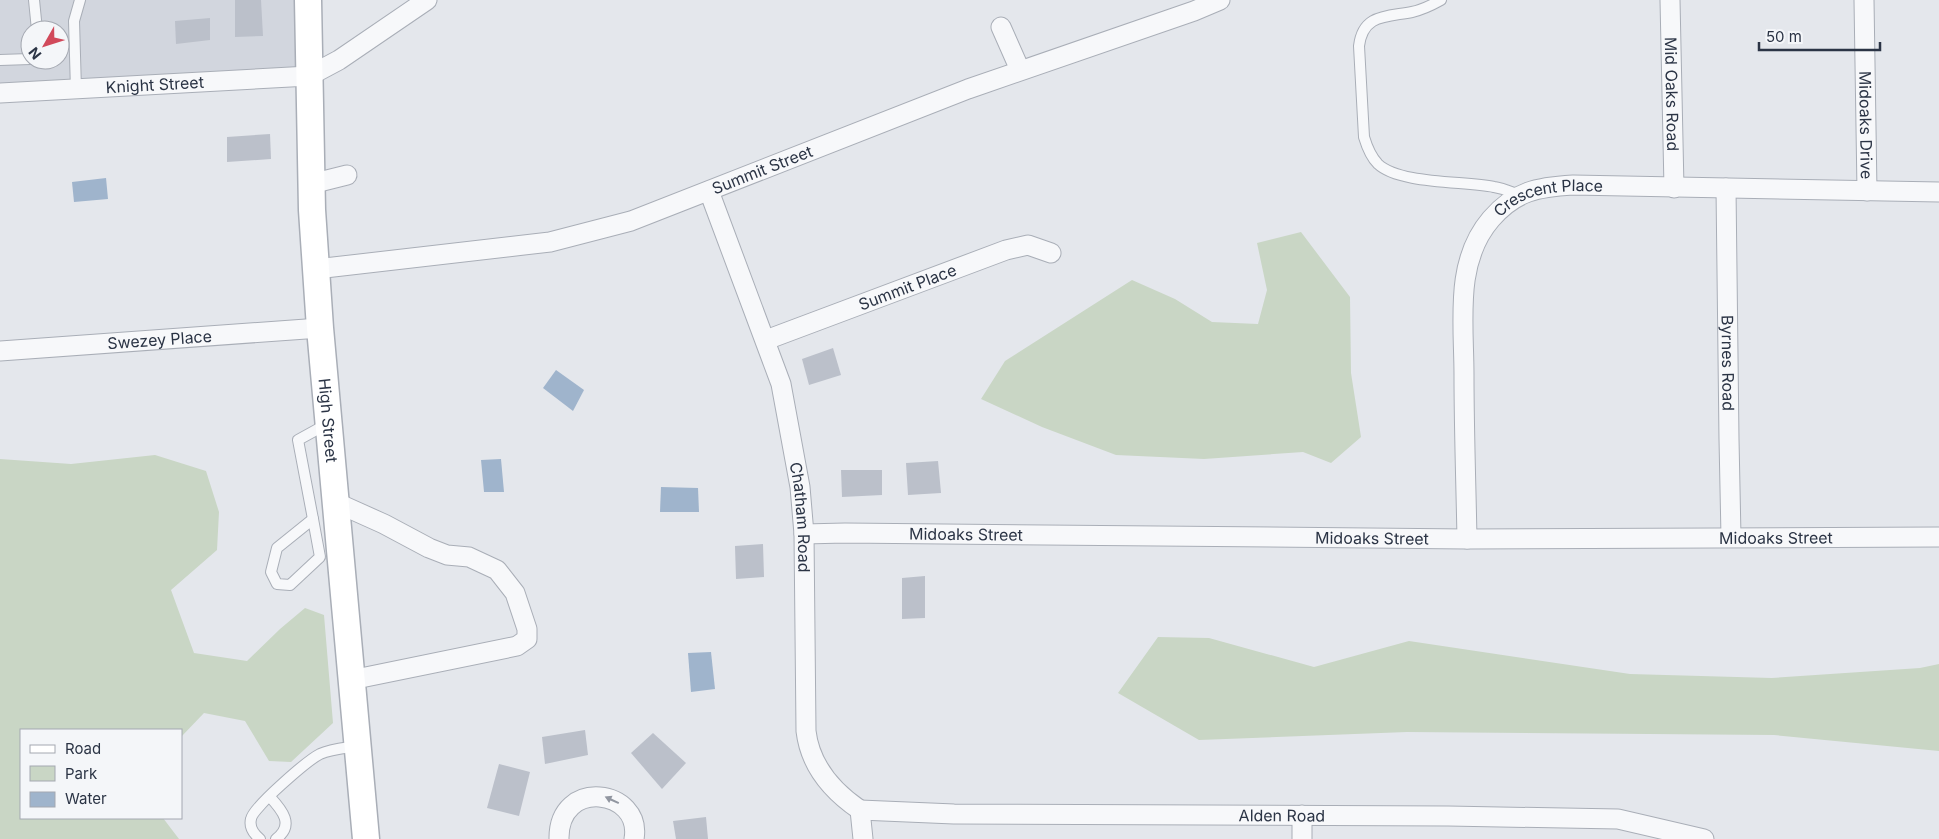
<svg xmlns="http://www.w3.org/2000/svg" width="1939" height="839" font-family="Inter,sans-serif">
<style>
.built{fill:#d2d6de;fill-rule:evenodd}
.green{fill:#c9d6c5}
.water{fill:#9fb4cc}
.building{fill:#bbc0ca}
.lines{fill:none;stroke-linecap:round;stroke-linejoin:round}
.lane-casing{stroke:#a9aeb7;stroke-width:12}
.street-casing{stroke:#a9aeb7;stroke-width:21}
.secondary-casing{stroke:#a9aeb7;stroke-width:29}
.lane{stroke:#f7f8fa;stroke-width:10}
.street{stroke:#f7f8fa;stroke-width:19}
.secondary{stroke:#fff;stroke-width:26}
.oneway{fill:#9196a0}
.labels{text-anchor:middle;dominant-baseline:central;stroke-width:4.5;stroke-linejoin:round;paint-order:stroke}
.street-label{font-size:16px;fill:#2b3445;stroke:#f4f6f9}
</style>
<rect width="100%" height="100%" fill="#e4e7ec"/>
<path class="built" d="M 0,0 L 308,0 L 309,76 L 0,93 ZM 30,30 L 60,30 L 60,60 L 30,60 Z"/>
<g class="green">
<polygon points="1301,232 1350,297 1351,373 1361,437 1331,463 1303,452 1204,459 1116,455 1042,427 981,399 1005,361 1132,280 1175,299 1212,322 1258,324 1267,290 1257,243"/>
<polygon points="155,455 206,471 219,512 217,550 171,590 194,653 247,661 280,629 305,608 324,615 333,723 291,762 269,761 245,721 204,713 181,737 181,730 21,730 21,818 163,818 179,839 0,839 0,459 71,464"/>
<polygon points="1158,637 1209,638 1314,667 1409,641 1630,674 1772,678 1920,668 1939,664 1939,751 1774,735 1407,732 1199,740 1118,693"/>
</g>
<g class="water">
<polygon points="106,178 108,199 74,202 72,182"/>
<polygon points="556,370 584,390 573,411 543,388"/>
<polygon points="501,459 504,492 484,492 481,460"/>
<polygon points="661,487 698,488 699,512 660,512"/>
<polygon points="711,652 715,689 691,692 688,653"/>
</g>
<g class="building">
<polygon points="235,0 261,0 263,36 235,37"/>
<polygon points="210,18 210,40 176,44 175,21"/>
<polygon points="270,134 271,159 227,162 227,137"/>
<polygon points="833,348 841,375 809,385 802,359"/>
<polygon points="938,461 941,493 908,495 906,463"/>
<polygon points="841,470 882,470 882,495 842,497"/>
<polygon points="763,544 764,577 736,579 735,546"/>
<polygon points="925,576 925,618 902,619 902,578"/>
<polygon points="585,730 588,755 545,764 542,737"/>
<polygon points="653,733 686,763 662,789 631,753"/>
<polygon points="499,764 530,772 519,816 487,808"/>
<polygon points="706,817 708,839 676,839 673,821"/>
</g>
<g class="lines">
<defs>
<g id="lane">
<polyline points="34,0 37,30"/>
<path d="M 1441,0 C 1432,5 1422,10 1412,12 C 1386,17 1363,14 1359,46 L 1364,137 C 1367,147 1371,157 1378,164 C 1399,184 1464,181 1494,187 C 1502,188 1511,192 1519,195"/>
<polyline points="0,60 30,59"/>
<polyline points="76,90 74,21 80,0"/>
<polygon points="313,519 320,557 290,585 277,584 271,572 277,548"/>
<polyline points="313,519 298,440 327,424"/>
<path d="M 270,797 C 282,810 295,825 276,839"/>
<path d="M 260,839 C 254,834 249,827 251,819 C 252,808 308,760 320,754 C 331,749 345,748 357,746"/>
</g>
<g id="street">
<path id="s1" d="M 1670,0 L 1674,188"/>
<path id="s2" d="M 1864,0 L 1867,191"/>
<polyline points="1001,27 1020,70"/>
<path id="s3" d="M 0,93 L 309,76 L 339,60 L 427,0"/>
<polyline points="311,184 347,175"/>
<path id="s4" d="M 1726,188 L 1729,439 L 1731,537"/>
<path id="s5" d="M 709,191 L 781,384 L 800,487 L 804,534 L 806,731 C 810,765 832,791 860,810 L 863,839"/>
<path id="s6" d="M 316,269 L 550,242 L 631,221 L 968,89 L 1194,11 L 1220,0"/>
<path id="s7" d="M 766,340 L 1006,250 L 1028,245 L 1051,253"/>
<path id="s8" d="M 0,351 L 320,328"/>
<polyline points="335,502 384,524 429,548 447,555 469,557 497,570 515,593 527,629 527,639 517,646 351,680"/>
<path id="s9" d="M 804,534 L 845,533 L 1467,539 L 1939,537"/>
<path id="s10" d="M 1467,539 C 1466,485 1464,430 1464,375 C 1464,322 1454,262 1491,219 C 1515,191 1538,187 1573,185 L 1939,192"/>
<path id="s11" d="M 860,810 L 954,814 L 1448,816 L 1618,819 L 1704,839"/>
<path d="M 559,839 C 558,777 643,789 634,839"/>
<polyline points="1302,839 1302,815"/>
</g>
<g id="secondary">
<path id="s12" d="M 308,0 L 312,210 L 320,328 L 366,839"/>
</g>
</defs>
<use href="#lane" class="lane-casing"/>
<use href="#street" class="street-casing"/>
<use href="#secondary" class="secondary-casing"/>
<use href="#lane" class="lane"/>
<use href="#street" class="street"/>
<use href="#secondary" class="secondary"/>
</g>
<defs><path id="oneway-solid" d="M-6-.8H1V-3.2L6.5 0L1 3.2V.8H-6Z" transform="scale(1.25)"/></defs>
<use class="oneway" href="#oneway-solid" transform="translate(612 800) rotate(-155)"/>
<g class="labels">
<g class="street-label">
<text stroke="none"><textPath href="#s3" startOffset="155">Knight Street</textPath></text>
<text stroke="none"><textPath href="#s1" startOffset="94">Mid Oaks Road</textPath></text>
<text stroke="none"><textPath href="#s2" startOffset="125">Midoaks Drive</textPath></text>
<text stroke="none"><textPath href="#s6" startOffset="460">Summit Street</textPath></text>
<text stroke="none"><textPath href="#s10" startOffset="391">Crescent Place</textPath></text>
<text stroke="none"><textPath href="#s7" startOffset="151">Summit Place</textPath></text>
<text stroke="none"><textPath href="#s8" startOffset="160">Swezey Place</textPath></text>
<text stroke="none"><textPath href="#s4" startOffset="175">Byrnes Road</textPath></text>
<text stroke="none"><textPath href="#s12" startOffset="421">High Street</textPath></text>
<text stroke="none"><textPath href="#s5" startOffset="341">Chatham Road</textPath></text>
<text stroke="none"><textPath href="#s9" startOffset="162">Midoaks Street</textPath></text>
<text stroke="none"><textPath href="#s9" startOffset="972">Midoaks Street</textPath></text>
<text stroke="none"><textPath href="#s9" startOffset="568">Midoaks Street</textPath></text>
<text stroke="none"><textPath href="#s11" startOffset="422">Alden Road</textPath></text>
</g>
</g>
<rect x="20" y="729" width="162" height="90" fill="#f4f6f9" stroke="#a4a8b1"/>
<rect x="30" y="745" width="25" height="8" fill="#ffffff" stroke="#a4a8b1"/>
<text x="65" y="754" font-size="15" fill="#2b3445">Road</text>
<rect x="30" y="766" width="25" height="15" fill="#c9d6c5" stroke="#a4a8b1"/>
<text x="65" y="779" font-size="15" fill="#2b3445">Park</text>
<rect x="30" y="792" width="25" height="15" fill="#9fb4cc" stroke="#a4a8b1"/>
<text x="65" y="804" font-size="15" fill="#2b3445">Water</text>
<g transform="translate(45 45) rotate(231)"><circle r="24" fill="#f4f6f9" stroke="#a4a8b1"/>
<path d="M0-4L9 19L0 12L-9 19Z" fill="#d1495b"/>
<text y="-8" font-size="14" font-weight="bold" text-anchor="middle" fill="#2b3445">N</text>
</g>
<path d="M1759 42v8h121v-8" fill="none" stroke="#2b3445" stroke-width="2.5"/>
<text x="1766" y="42" font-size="15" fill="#2b3445" stroke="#f4f6f9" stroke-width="4" paint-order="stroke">50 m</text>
</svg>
